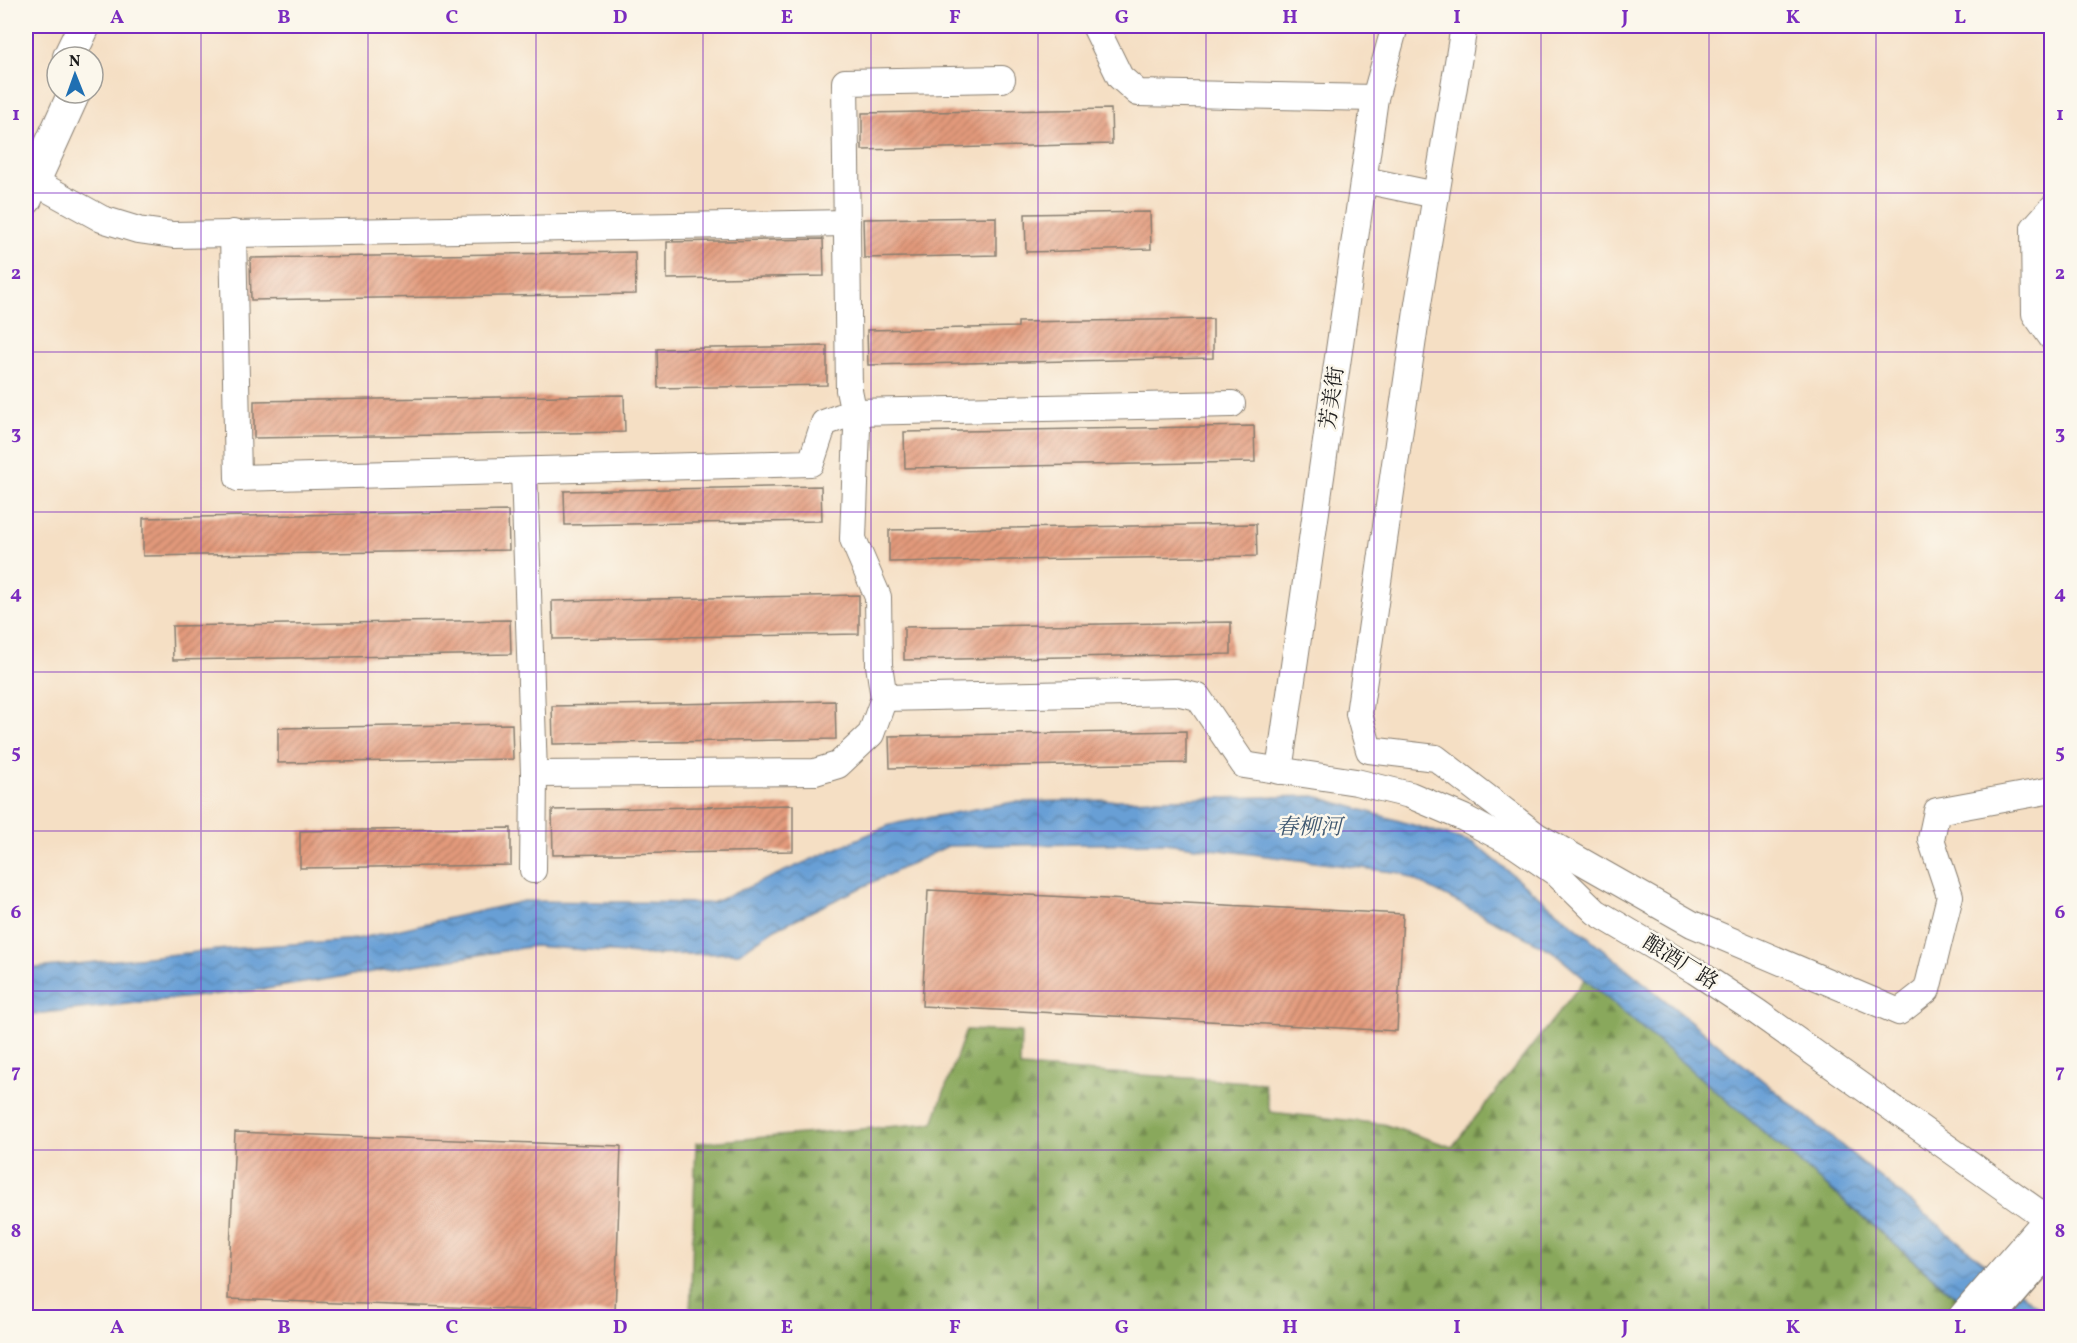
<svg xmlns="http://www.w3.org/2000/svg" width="2077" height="1343" font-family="Vollkorn,'Noto Serif SC',serif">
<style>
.forest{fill:url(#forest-firs);stroke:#52623c;stroke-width:1.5}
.water{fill:url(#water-waves);stroke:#425e78;stroke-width:1.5}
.building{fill:url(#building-hatch)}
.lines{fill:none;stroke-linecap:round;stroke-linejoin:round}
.minor-casing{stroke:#887e70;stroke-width:28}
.major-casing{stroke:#887e70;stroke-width:34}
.highway-casing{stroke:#887e70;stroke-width:36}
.minor{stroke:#fff;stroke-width:26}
.major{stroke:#fff;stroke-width:32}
.highway{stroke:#fff;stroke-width:33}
.grid{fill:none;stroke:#7b2cbf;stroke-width:1.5;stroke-opacity:0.55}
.labels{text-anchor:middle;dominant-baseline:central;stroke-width:5;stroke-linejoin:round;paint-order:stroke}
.street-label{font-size:21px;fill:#1c1c1c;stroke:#fbf7ec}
.water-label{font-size:22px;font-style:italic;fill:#3e576f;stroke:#fbf7ec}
.neatline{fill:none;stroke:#7b2cbf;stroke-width:2}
.grid-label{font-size:20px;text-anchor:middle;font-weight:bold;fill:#7b2cbf}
</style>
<defs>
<pattern id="forest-firs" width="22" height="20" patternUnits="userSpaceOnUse" patternTransform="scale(1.5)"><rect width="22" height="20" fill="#89a85c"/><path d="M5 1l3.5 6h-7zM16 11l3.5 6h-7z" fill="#6f884b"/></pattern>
<pattern id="water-waves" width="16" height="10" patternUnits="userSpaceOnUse" patternTransform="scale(1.5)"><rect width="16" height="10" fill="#679fd5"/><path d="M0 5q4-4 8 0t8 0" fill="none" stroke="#5481ac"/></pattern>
<pattern id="building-hatch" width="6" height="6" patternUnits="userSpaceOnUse" patternTransform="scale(1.5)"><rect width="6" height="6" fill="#e39a7b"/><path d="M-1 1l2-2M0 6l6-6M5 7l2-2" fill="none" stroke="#b77d64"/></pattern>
</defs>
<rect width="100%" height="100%" fill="#fbf7ec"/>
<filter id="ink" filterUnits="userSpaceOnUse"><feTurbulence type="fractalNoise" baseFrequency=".0167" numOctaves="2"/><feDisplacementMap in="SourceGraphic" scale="12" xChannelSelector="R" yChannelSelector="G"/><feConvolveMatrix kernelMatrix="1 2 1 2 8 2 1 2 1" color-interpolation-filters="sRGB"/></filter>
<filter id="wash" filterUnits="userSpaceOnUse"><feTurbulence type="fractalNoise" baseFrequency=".008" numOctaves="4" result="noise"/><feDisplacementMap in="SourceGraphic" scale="24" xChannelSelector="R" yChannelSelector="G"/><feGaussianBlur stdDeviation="1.35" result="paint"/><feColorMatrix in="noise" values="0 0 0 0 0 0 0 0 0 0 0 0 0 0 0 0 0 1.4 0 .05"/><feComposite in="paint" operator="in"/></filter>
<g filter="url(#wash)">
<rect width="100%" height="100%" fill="#f5dfc4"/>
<polygon class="forest" points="1585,979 1965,1305 1954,1318 690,1318 696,1143 933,1123 966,1030 1021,1032 1020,1067 1264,1083 1270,1112 1383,1124 1452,1147"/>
<polygon class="water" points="1315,796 1474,843 2050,1317 1980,1317 1552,951 1401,873 1164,843 948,846 775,929 739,953 651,955 534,946 266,989 26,1015 26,969 227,949 357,939 524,901 712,903 892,824 1014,802"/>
<g id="blocks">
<g class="building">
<polygon points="1111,109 1112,144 862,150 862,113"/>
<polygon points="1150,212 1151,249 1026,252 1025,214"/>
<polygon points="996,217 996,255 864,258 863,219"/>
<polygon points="823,239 824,276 667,279 667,242"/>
<polygon points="635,252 636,294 251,300 250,258"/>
<polygon points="1213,319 1213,358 868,365 867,330 1018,327 1018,322"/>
<polygon points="827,346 827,385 658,388 657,349"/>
<polygon points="624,395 625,432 254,438 254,401"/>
<polygon points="1254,426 1255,462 905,468 904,432"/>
<polygon points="821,486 822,521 565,525 564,491"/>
<polygon points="508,511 509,550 143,556 143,518"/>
<polygon points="1256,524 1257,556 889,562 889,530"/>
<polygon points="859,595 859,634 553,639 552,601"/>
<polygon points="510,620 511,654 173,660 172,626"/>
<polygon points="1231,622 1231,654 904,660 904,627"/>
<polygon points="835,701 836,739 553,744 552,706"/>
<polygon points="512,724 513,759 278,763 278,728"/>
<polygon points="1186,731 1186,763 890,768 889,736"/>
<polygon points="793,805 793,851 553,855 552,810"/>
<polygon points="511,828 511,865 300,868 300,831"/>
<polygon points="928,890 1403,914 1397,1031 922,1006"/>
<polygon points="235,1132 621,1146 615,1313 228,1299"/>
</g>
</g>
</g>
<g filter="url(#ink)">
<use href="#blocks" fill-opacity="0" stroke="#887e70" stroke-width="1.5"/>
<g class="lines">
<defs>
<g id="minor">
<polyline points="1095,26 1120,77 1138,93 1375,98"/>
<polyline points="1464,26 1418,304 1359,714 1369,750 1436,758 1537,836 1692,924 1899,1012 1927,990 1950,896 1931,839 1937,811 2052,790"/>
<polyline points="26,177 102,219 138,230 173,235 847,223"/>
<polyline points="1364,180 1436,195"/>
<polyline points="2052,208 2034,228 2035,314 2052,338"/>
<polyline points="233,233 238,478 811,463 824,423 854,412 1232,404"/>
<polyline points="524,471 534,774 533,870"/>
<polyline points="884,698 1176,692 1198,697 1244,765 1356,782 1410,795 1464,818 1515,845 1556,873 1596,912 1695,971 1757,1012 2052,1222"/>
<polyline points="1279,771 1375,98 1395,26"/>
<polyline points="534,774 815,772 838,765 871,734 884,698 879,665 878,597 853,539 857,429 849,390 845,82 1002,79"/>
</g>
<g id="major">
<polyline points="69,57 84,26"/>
<polyline points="26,199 74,93"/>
<polyline points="1964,1318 2052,1217"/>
</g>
<polyline id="highway" points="1988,1318 2052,1244"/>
</defs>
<use href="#minor" class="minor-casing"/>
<use href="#major" class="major-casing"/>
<use href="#highway" class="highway-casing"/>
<use href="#minor" class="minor"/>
<use href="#major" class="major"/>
<use href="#highway" class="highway"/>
</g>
</g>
<path class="grid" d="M 201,26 L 201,1318M 368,26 L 368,1318M 536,26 L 536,1318M 703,26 L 703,1318M 871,26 L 871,1318M 1038,26 L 1038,1318M 1206,26 L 1206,1318M 1374,26 L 1374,1318M 1541,26 L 1541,1318M 1709,26 L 1709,1318M 1876,26 L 1876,1318M 26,193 L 2052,193M 26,352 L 2052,352M 26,512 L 2052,512M 26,672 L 2052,672M 26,831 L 2052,831M 26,991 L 2052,991M 26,1150 L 2052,1150"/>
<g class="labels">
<g class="street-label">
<text transform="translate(1333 398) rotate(-82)">芳美街</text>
<text transform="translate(1680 963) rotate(32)">酿酒厂路</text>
</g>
<g class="water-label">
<text x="1309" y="828">春柳河</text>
</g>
</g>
<rect width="2077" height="1343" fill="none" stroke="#fbf7ec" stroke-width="66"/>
<g transform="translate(75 75) rotate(359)"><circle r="28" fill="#fbf7ec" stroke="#a29f99" stroke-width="1.5"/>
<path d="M0-4.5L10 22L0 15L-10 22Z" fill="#1f6fb2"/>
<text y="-9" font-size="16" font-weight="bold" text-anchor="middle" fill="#1c1c1c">N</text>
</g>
<rect x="33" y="33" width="2011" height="1277" class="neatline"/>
<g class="grid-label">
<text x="117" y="23">A</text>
<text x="284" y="23">B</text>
<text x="452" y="23">C</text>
<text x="620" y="23">D</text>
<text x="787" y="23">E</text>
<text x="955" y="23">F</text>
<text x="1122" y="23">G</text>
<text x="1290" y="23">H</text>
<text x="1457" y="23">I</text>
<text x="1625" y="23">J</text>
<text x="1793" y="23">K</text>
<text x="1960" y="23">L</text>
<text x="16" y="120">1</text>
<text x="2060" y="120">1</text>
<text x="16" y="279">2</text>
<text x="2060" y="279">2</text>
<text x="16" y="439">3</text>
<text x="2060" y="439">3</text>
<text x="16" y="599">4</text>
<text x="2060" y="599">4</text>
<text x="16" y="758">5</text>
<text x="2060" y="758">5</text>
<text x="16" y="918">6</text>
<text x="2060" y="918">6</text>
<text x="16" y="1077">7</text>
<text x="2060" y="1077">7</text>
<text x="16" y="1237">8</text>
<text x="2060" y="1237">8</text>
<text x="117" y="1333">A</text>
<text x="284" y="1333">B</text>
<text x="452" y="1333">C</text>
<text x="620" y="1333">D</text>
<text x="787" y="1333">E</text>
<text x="955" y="1333">F</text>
<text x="1122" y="1333">G</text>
<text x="1290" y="1333">H</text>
<text x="1457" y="1333">I</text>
<text x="1625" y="1333">J</text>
<text x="1793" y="1333">K</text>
<text x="1960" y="1333">L</text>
</g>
</svg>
